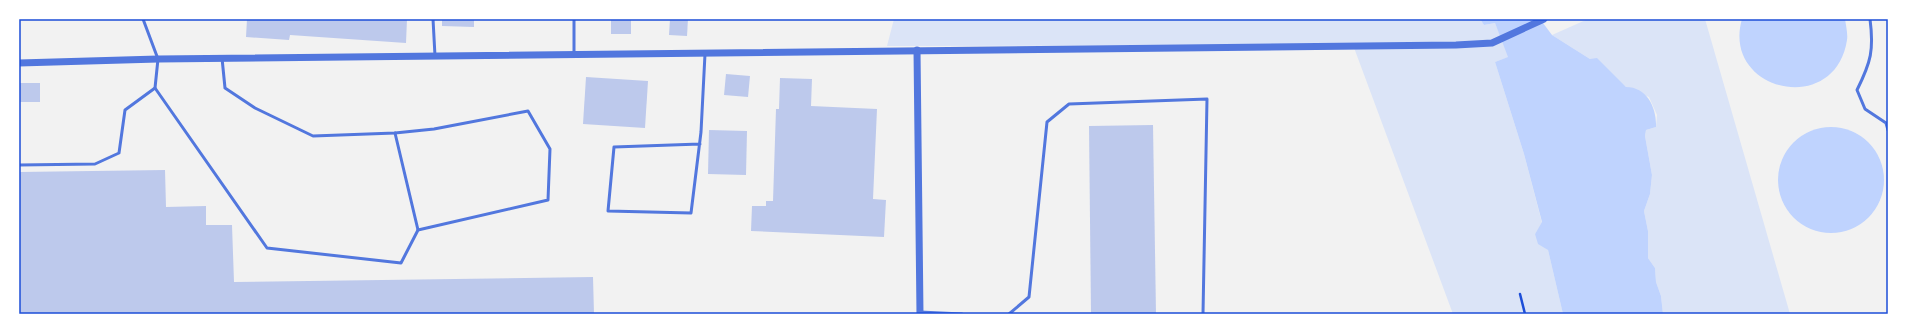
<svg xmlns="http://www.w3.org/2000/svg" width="1907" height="333" font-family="'Varela Round',sans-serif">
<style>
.green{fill:#dbe4f7}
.water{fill:#bfd3fe}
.building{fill:#bdc9ec}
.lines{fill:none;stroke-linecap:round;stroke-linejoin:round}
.path{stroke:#1d4ed8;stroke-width:2.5}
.service{stroke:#5277de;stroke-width:3}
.tertiary{stroke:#5277de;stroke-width:7}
.neatline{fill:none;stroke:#1d4ed8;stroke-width:1.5}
</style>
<rect width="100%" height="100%" fill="#f2f2f2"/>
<g class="green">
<polygon points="894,19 1480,19 1484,25 1495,23 1509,57 1495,62 1524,154 1542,223 1535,234 1548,250 1563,314 1453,314 1353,45 887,46"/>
<polygon points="1588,19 1705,19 1790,314 1663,314 1661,296 1656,282 1655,268 1648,258 1648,231 1644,211 1650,194 1652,175 1645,136 1646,130 1656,127 1657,115 1649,97 1626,87 1590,59 1552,35"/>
</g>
<g class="water">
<path d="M 1480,19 L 1540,19 L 1552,35 L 1590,59 L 1597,58 L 1626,87 C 1647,87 1657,108 1656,127 L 1646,130 L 1645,136 L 1652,175 L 1650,194 L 1644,211 L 1648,231 L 1648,258 L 1655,268 L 1656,282 L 1661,296 L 1663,314 L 1563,314 L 1548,250 L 1538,244 L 1535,234 L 1542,222 L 1524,154 L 1495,62 L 1508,57 L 1495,23 L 1484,25 Z"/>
<path d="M 1742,19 L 1845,19 C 1846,26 1848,34 1847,40 C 1835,118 1721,91 1742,19 Z"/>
<circle cx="1831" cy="180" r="53"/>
</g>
<g class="building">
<polygon points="247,19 407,19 406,43 290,35 289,40 246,37"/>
<polygon points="442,19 474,19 474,27 442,26"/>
<rect x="611" y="19" width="20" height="15"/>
<polygon points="670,19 688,19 687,36 669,35"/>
<polygon points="726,74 750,76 748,97 724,95"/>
<polygon points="586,77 648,81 645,128 583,124"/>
<polygon points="780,78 812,79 811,106 877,109 873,199 886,200 884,237 751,231 752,206 766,206 766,201 773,201 776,109 779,109"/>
<rect x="19" y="83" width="21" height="19"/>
<polygon points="1153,125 1156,314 1091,314 1089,126"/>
<polygon points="709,130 747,131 746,175 708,174"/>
<polygon points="165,170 166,207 206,206 206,225 232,225 234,282 593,277 594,314 19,314 19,172"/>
</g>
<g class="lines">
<polyline class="path" points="1520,294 1525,314"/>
<g class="service">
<polyline points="433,19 435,56"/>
<path d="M 1870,19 C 1874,50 1871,62 1857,90 L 1865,109 L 1886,123 L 1888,130"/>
<polyline points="574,54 574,19"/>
<polyline points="155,88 267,248 401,263 418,230 548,200 550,149 528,111 434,129 395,133 313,136 255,108 225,88 222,58"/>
<polyline points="395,133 418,230"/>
<polyline points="700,144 614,147 608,211 691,213 701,132 705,54"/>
<polyline points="19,165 95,164 119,153 125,110 155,88 158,59 143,19"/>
<polyline points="920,312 962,314"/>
<polyline points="1009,314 1029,297 1047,122 1069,104 1207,99 1203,314"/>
</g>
<g class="tertiary">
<polyline points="917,50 920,314"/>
<polyline points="19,63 158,59 1456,45 1492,43 1544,19"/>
</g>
</g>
<rect width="1907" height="333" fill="none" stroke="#ffffff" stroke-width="40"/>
<rect x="20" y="20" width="1867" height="293" class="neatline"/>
</svg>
